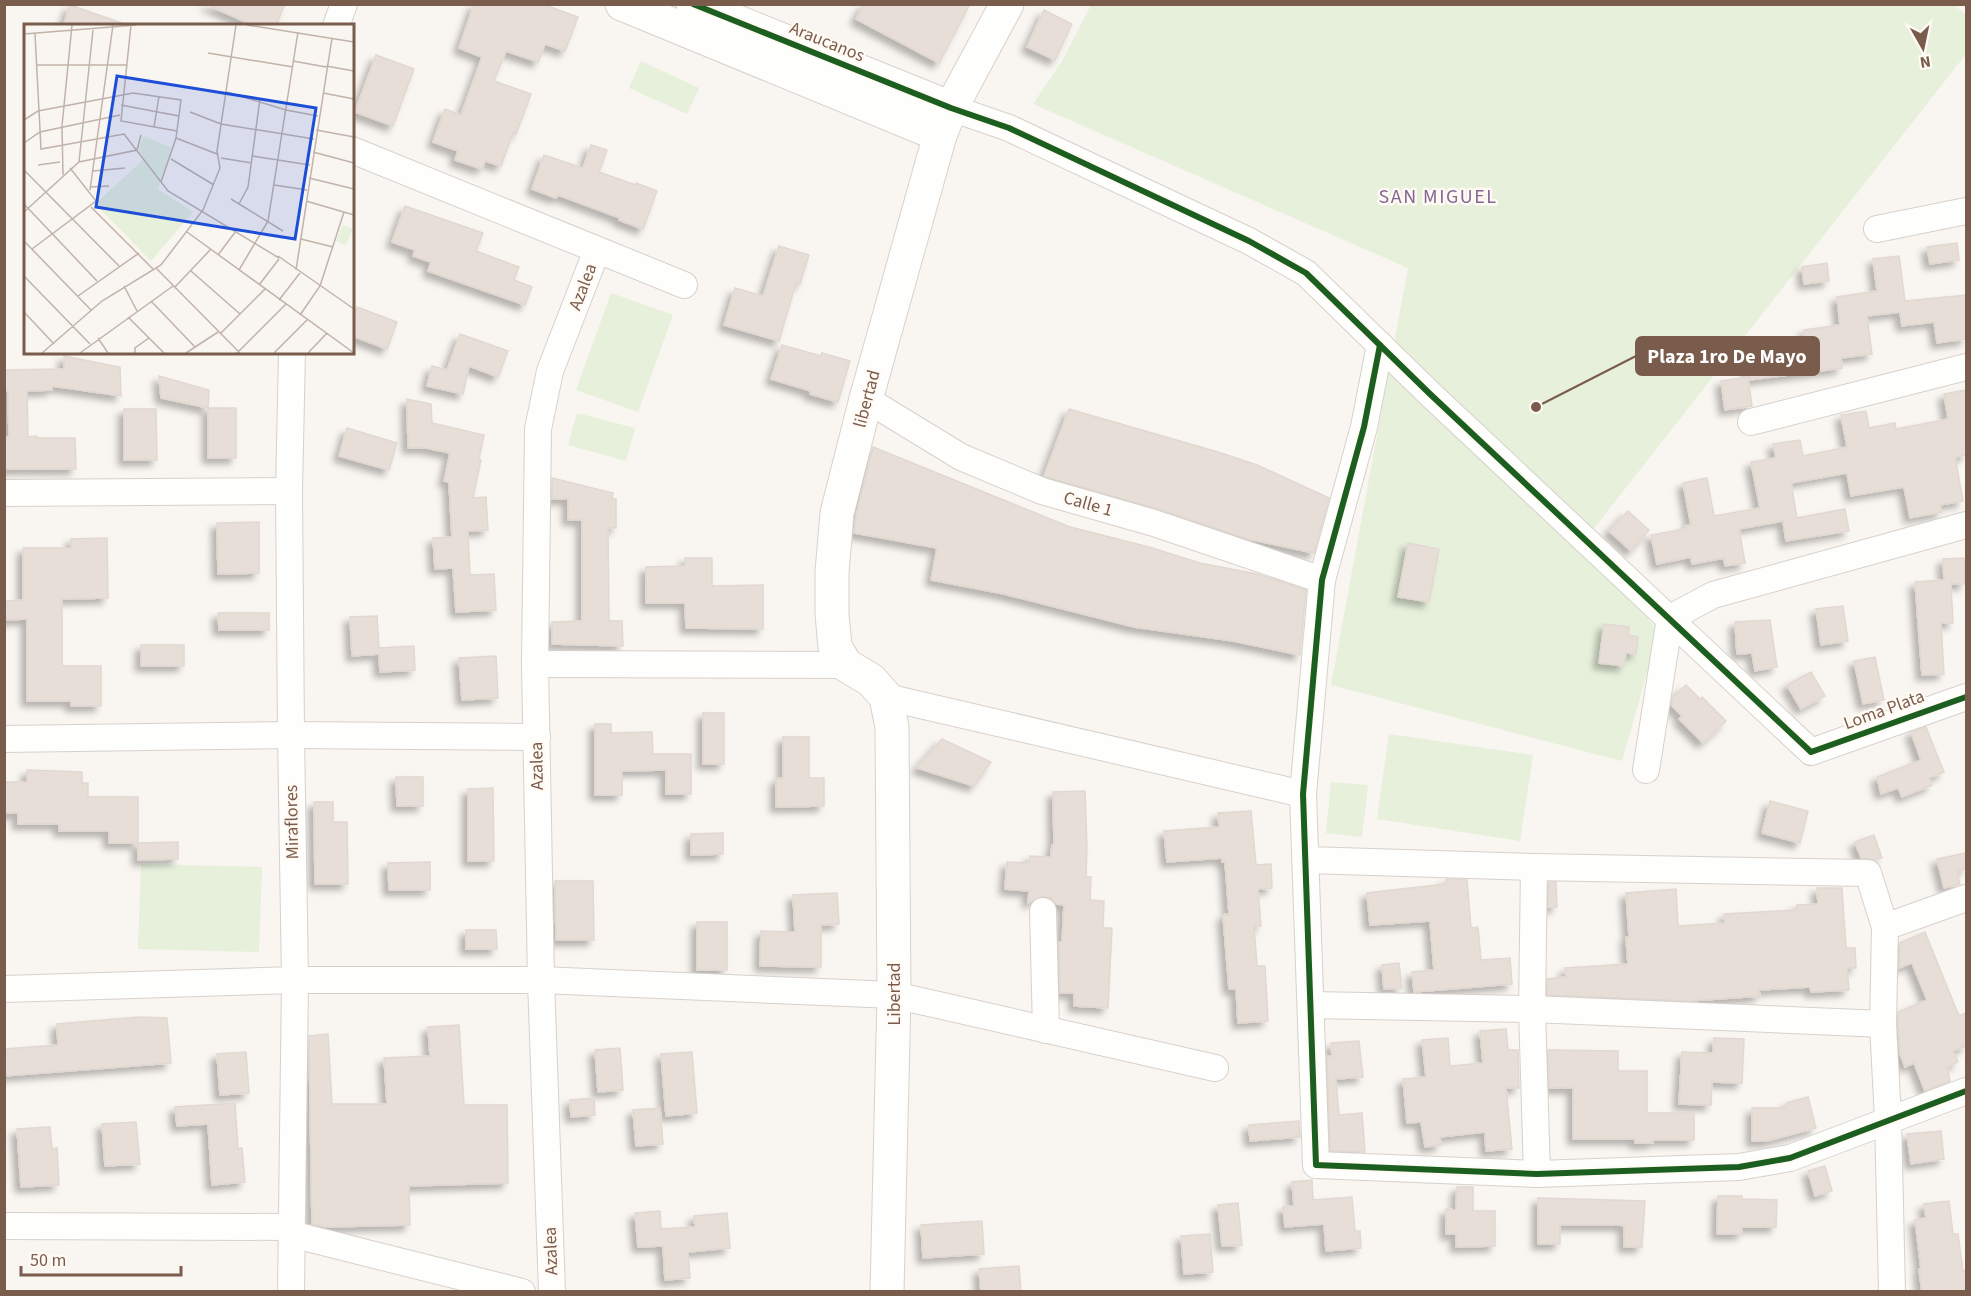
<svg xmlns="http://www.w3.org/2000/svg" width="1971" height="1296" font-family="'Source Sans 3',sans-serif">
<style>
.green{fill:#e7f0db}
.building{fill:#e6ded7;stroke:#e2d8d2;stroke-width:1.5;filter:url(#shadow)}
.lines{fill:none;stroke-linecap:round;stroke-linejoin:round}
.minor-casing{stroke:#d7d1cb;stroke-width:28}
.tertiary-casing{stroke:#d7d1cb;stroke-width:35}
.secondary-casing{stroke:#d9d2cb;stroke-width:35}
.minor{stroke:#fefefd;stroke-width:26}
.tertiary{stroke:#fefefd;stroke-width:33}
.secondary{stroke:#fefefd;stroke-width:33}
.cycleway-casing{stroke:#fffaf3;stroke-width:10}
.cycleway{stroke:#1b5e20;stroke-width:6}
.labels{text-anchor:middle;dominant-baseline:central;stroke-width:5;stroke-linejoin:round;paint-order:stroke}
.street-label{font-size:18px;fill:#7a5c4d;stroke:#fffaf3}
.neighbourhood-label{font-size:20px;letter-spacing:1.5px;fill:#846695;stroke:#fffaf3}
.inset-road{fill:none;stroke:#c2b3aa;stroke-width:1.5}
.view{fill:#1d4ed8;fill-opacity:0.15;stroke:#1d4ed8;stroke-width:3}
.inset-edge{fill:none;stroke:#7a5c4d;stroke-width:3}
.leader{fill:none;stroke:#7a5c4d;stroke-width:2}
.callout-dot{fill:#7a5c4d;stroke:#fffaf3;stroke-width:2}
.callout{fill:#7a5c4d;stroke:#7a5c4d;stroke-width:2}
.callout-label{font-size:20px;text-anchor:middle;font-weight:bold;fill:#fff}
</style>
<defs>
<filter id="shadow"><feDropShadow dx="-5.5" dy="5.5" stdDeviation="3" flood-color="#0004"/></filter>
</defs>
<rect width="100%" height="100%" fill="#f9f5f0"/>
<g class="green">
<polygon points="1953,4 1966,15 1966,54 1581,545 1659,631 1622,761 1331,685 1408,268 1033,104 1062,61 1091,5"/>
<polygon points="641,61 699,88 687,114 629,88"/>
<polygon points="611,293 673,315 638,412 576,390"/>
<polygon points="577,413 635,428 626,461 568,445"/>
<polygon points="1389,734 1533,755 1520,841 1377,819"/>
<polygon points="1331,782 1368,785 1362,837 1326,833"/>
<polygon points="141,864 262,867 259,952 138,949"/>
</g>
<g class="building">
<polygon points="206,4 285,4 276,26 254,26"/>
<polygon points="474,4 542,4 578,17 565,51 545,44 538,62 506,51 494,81 531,94 516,134 513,133 501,166 485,161 482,169 455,160 458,151 433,142 445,109 461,115 482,57 459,48"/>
<polygon points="864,4 970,4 939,63 856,19"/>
<polygon points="70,5 122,23 121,26 63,26"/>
<polygon points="1044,10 1072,24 1055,60 1027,47"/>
<polygon points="376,55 414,69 393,126 355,112"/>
<polygon points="591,145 607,150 599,172 636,185 636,183 657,191 643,229 619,220 620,218 558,195 556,198 532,189 544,155 583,168"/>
<polygon points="405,206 483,233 476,251 519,267 514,280 532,287 525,305 428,271 431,262 413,256 415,250 392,242"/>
<polygon points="1957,243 1959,260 1930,264 1927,247"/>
<polygon points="779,246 809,255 800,284 796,283 779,341 724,325 735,288 763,296"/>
<polygon points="1899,256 1905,301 1966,295 1966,339 1937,343 1934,322 1902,326 1900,312 1867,316 1872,354 1841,358 1842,368 1750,380 1746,349 1767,346 1768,352 1806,348 1804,330 1840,325 1837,297 1877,291 1873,259"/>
<polygon points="1827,263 1829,281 1804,284 1802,267"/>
<polygon points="357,307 397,322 387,349 352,336 352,320"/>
<polygon points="460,334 508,351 498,377 469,366 463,394 427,386 432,366 447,370"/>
<polygon points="782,345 821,356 822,353 850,361 838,402 810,394 811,391 771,379"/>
<polygon points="64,356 120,367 121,396 52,386 52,390 27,391 28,437 37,436 37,438 75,438 76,469 4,469 4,437 9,437 8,391 4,391 4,370 64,369"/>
<polygon points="159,376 209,390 208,408 161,398"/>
<polygon points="1748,377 1752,406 1725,410 1721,381"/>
<polygon points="1966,390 1966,455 1955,457 1963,501 1940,505 1942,512 1910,518 1904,487 1851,496 1847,473 1791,483 1797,518 1845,509 1849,531 1786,541 1783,521 1739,529 1745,563 1725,566 1724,558 1692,564 1691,557 1657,564 1651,535 1685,529 1685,526 1691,525 1683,483 1707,478 1714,516 1760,508 1751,462 1776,458 1773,444 1800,440 1803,456 1847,447 1841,415 1866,411 1869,428 1895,423 1896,429 1948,419 1944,394"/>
<polygon points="407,399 431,404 432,423 484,435 479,459 481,460 473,498 486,497 488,530 468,531 470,575 494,574 496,610 456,612 453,568 435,569 433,538 452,537 449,482 444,481 450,453 426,448 408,448"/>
<rect x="208" y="408" width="28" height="50"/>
<polygon points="124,409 156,409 157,460 124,460"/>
<polygon points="1069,409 1218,452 1257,465 1329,498 1314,553 1248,539 1158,509 1044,476"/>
<polygon points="347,428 397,443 389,470 339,456"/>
<polygon points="873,447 1070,527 1149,547 1200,563 1257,574 1306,590 1300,655 1233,641 1134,627 1004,594 931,580 937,548 854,533 856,516"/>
<polygon points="552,478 613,493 612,499 616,499 616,528 608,528 609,621 622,621 623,646 552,644 552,622 582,621 582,520 568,520 568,499 552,499"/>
<polygon points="1628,511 1649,530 1631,551 1609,531"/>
<polygon points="259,522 259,573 218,574 217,523"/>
<polygon points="107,538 108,598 62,599 62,666 101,666 101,706 71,706 71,701 27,701 27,619 4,620 4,601 23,600 23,548 71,548 71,539"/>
<polygon points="1408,543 1439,549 1429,602 1398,597"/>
<polygon points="685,558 712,558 712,586 763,585 763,629 686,628 685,603 646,603 646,567 685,566"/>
<polygon points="1964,558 1965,584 1951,584 1953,623 1941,623 1944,674 1922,675 1915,582 1944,580 1943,559"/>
<polygon points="1843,606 1848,641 1821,645 1816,609"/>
<polygon points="218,613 269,613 269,630 219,630"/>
<polygon points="377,616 379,648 414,646 415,670 380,672 379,654 352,656 350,617"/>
<polygon points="1770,620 1777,667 1755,671 1752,653 1737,654 1735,622"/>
<polygon points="1604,624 1629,627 1628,635 1638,637 1636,654 1626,653 1624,666 1599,663"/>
<rect x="141" y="645" width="43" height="21"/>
<polygon points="496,656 498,698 462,700 459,658"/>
<polygon points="1875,657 1884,700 1863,704 1854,661"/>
<polygon points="1811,672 1825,696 1801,709 1787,685"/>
<polygon points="1686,685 1700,699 1702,697 1726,721 1703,743 1679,719 1682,716 1671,705 1673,698"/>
<rect x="703" y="713" width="21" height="51"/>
<polygon points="595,724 611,724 611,733 652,732 653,754 691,754 691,794 666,794 666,770 622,771 622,795 595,795"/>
<polygon points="1926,727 1944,772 1929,778 1932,785 1902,797 1898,788 1881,794 1877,777 1921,760 1911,732"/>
<polygon points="783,737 809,737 809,778 824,778 824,806 776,807 776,779 783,778"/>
<polygon points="942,739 991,762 974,786 917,768"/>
<polygon points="27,770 82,772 82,783 88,783 88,797 138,797 138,843 109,843 109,831 59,831 59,824 18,824 18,813 4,813 4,782 27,782"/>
<polygon points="396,777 423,777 423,806 397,806"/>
<polygon points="493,788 494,861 468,861 468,789"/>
<polygon points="1085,791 1087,847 1086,877 1091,877 1090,900 1104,901 1103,928 1112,928 1108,1008 1074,1006 1074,993 1060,993 1059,942 1062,942 1064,905 1056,904 1051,898 1043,896 1028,903 1029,891 1005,889 1007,862 1029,863 1030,856 1051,857 1052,845 1054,845 1053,792"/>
<polygon points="1770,801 1808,811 1800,843 1762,833"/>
<polygon points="314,802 333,802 333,822 347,822 348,884 315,884"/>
<polygon points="1251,811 1256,865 1271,864 1272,888 1258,889 1261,926 1254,926 1257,966 1265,966 1268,1021 1238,1023 1236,989 1229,989 1223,915 1229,914 1225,862 1222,862 1222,858 1167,862 1164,831 1219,827 1218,813"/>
<polygon points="723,833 723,854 691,855 691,834"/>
<polygon points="1874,835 1882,858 1875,860 1861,858 1855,842"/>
<polygon points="178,842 178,859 138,860 138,843"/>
<polygon points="1966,853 1966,868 1957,872 1960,884 1944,888 1937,859"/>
<polygon points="430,862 430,890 389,890 388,863"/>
<polygon points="1446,879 1467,880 1471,928 1478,927 1481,960 1510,958 1512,984 1414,992 1412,972 1434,970 1430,921 1370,925 1367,893 1446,884"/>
<polygon points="555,881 593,881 594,940 556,940"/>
<polygon points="1549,882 1556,882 1557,907 1548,907"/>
<polygon points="1817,888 1842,888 1846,948 1855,948 1856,968 1847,968 1849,990 1811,992 1810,987 1759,990 1760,996 1689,1001 1547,995 1547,979 1566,977 1565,968 1628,964 1626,937 1629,937 1626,893 1676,889 1678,926 1725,923 1724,914 1797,910 1797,905 1818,904"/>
<polygon points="837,893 839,924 821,925 821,967 760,966 761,931 795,932 793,895"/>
<rect x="697" y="922" width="30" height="48"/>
<polygon points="466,930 496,930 497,949 466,949"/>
<polygon points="1925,932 1959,1016 1966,1013 1966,1046 1953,1051 1958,1062 1947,1067 1950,1081 1925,1091 1914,1063 1905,1067 1900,1054 1898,1024 1898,1012 1927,1000 1912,963 1899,968 1900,943"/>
<polygon points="1399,963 1402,988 1384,989 1382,965"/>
<polygon points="139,1017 167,1018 171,1063 4,1076 4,1049 58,1045 57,1024"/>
<polygon points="459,1025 464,1105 507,1105 508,1183 409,1186 410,1225 326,1227 312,1224 309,1036 328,1034 332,1104 387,1104 384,1058 430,1056 428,1027"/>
<polygon points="1506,1029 1508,1050 1518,1050 1519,1088 1506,1088 1512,1149 1486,1151 1485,1132 1440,1137 1441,1145 1425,1147 1421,1122 1407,1123 1403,1079 1426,1077 1422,1040 1448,1038 1450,1066 1483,1063 1480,1031"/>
<polygon points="1714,1038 1744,1039 1742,1083 1712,1082 1711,1105 1679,1104 1682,1052 1713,1053"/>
<polygon points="1359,1041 1363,1077 1336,1079 1339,1115 1362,1113 1365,1152 1330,1151 1327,1056 1332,1056 1331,1043"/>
<polygon points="620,1048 623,1090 598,1092 595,1050"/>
<polygon points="1548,1050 1618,1051 1618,1071 1647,1071 1647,1113 1694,1113 1694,1140 1653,1140 1653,1143 1635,1143 1635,1139 1573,1139 1573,1088 1549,1088"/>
<polygon points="246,1052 249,1093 220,1095 217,1054"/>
<polygon points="692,1052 697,1113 666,1116 661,1054"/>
<polygon points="1808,1097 1816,1128 1767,1141 1752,1141 1752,1108 1786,1108 1786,1103"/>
<polygon points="594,1098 595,1115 571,1117 570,1100"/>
<polygon points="235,1103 238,1149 242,1148 245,1182 212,1185 208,1124 177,1126 175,1107"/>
<polygon points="660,1108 663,1144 636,1146 633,1110"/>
<polygon points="1299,1121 1300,1137 1250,1141 1249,1125"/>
<polygon points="136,1122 140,1164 105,1166 102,1124"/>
<polygon points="50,1127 52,1149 57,1148 59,1185 21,1187 17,1129"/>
<polygon points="1941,1131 1944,1159 1911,1164 1907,1134"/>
<polygon points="1825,1166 1832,1191 1815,1196 1808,1171"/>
<polygon points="1312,1180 1313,1200 1352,1197 1355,1231 1360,1231 1361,1248 1326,1251 1324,1224 1285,1227 1283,1207 1294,1206 1292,1182"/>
<polygon points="1457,1187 1473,1187 1473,1211 1495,1211 1495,1246 1456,1247 1456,1234 1446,1234 1446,1209 1456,1210"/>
<polygon points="1718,1196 1742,1196 1742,1199 1777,1200 1776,1227 1742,1227 1742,1234 1717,1234"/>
<polygon points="1538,1198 1645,1201 1642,1247 1624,1247 1624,1226 1619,1225 1560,1225 1560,1244 1538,1244"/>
<polygon points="1949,1201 1953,1234 1958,1234 1963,1271 1966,1270 1966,1292 1922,1292 1919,1269 1921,1269 1915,1220 1926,1218 1924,1204"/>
<polygon points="1238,1203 1242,1245 1222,1246 1218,1205"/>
<polygon points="660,1211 661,1229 695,1227 694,1216 727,1213 730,1248 688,1252 690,1278 665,1280 663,1246 638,1247 635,1213"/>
<polygon points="982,1221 984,1254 923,1258 921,1225"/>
<polygon points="1210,1234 1213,1272 1184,1274 1181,1236"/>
<polygon points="1019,1266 1021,1292 981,1292 979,1269"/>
</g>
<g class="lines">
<defs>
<g id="minor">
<polyline points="336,26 344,4"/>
<polyline points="951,108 1009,128 1249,241 1306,273 1430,394 1811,752 1966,697"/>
<polyline points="352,150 684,285"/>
<polyline points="1877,229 1966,211"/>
<polyline points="1380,345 1364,427 1322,580 1303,794 1316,1165 1537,1174 1739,1167 1790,1158 1966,1091"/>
<polyline points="866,399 961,457 1042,491 1154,523 1322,580"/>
<polyline points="1751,422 1966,367"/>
<polyline points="4,493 289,491"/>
<polyline points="535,664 846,665"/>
<polyline points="886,697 1303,794"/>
<polyline points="4,739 291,735 537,737"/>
<polyline points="1646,770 1670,618 1713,595 1966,525"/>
<polyline points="1307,860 1534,867 1868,873 1885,927 1883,1024 1888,1119 1892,1292"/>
<polyline points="1534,867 1532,1009 1537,1174"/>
<polyline points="1043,911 1046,1030"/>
<polyline points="1885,927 1966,898"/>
<polyline points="4,989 295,980 541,980 894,995 1215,1068"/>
<polyline points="1311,1005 1532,1009 1883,1024"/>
<polyline points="4,1226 291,1227"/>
<polyline points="291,1234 522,1292"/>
<polyline points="291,1292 295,980 291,735 289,491 292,352"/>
<polyline points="552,1292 541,980 535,664 538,429 550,371 597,250"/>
</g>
<g id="tertiary">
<polyline points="622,4 940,135"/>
<polyline points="693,4 951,108"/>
</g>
<polyline id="secondary" points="887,1292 894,995 892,727 886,697 871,680 846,665 835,647 832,614 832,572 837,513 866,399 940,135 951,108 1007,4"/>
</defs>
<use href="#minor" class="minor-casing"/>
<use href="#tertiary" class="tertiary-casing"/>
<use href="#secondary" class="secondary-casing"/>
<use href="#minor" class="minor"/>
<use href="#tertiary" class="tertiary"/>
<use href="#secondary" class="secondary"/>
<defs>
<g id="cycleway">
<polyline points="693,4 951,108 1009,128 1249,241 1306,273 1430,394 1811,752 1966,697"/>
<polyline points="1380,345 1364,427 1322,580 1303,794 1316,1165 1537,1174 1739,1167 1790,1158 1966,1091"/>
</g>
</defs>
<use href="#cycleway" class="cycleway-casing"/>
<use href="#cycleway" class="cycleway"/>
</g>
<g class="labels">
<g class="street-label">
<text transform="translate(827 42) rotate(22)">Araucanos</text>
<text transform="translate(583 287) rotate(-69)">Azalea</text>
<text transform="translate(867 399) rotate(-75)">libertad</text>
<text transform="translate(1088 504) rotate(16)">Calle 1</text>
<text transform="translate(1884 710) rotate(-20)">Loma Plata</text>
<text transform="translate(537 766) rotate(-91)">Azalea</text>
<text transform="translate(292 822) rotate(-91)">Miraflores</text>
<text transform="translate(894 994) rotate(-90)">Libertad</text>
<text transform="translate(551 1251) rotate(-92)">Azalea</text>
</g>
<g class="neighbourhood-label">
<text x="1438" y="197">SAN MIGUEL</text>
</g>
</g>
<g transform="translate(24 24)">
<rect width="330" height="330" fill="#f9f5f0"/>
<path d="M 120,112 L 148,124 L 134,165 L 169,188 L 127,237 L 71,180 L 120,135 L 114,125 ZM 319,201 L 329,205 L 322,221 L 312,217 Z" fill="#e7f0db"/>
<path class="inset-road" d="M 107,1 L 97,97 L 153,107M 223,1 L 330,18M 0,10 L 112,1M 11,10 L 17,125 L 100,110 L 144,167 L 255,234M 184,29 L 269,43M 269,37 L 302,43M 12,41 L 103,41M 302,42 L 330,47M 203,68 L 262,86M 299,69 L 330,75M 97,81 L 155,92M 262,86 L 294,92M 166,88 L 197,100 L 290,115M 0,96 L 14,87 L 109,69 L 157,76 L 152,114 L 137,158M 130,103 L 135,72M 292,106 L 330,113M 152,114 L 193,130M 0,119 L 16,108 L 96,91M 289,128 L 330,139M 229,132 L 286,141M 197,134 L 228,139M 147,135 L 190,161M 55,138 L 69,6M 14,141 L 36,138M 0,146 L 95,242M 69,147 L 101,144M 39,151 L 38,102 L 48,1M 285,154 L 330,165M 250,161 L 283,166M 66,163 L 85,162M 66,166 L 89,1M 207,175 L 259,207M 282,177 L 330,191M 0,180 L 73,257M 215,180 L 224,163 L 236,75M 67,183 L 129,245M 0,188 L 55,138 L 113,126 L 117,111M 163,208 L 330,329M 277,215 L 309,223M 0,217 L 67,286M 8,225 L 72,177 L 46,144M 194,231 L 212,207M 254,232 L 330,285M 132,244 L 216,329M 215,246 L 244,197 L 274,8M 272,246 L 308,14M 167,247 L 216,290M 0,252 L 66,320M 235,261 L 255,235M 100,262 L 113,287M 150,264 L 187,225M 54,272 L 115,229M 255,276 L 276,249M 127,277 L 171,323M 0,288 L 30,320M 276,291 L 296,262 L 320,188M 104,293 L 140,329M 196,310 L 241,265M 74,314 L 84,329M 18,329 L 78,277 L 137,241 L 179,186 L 196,144 L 193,127 L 212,1M 56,329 L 149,262M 111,329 L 111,324 L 125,314M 162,329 L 194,308M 213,329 L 262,280M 250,329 L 283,296M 284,329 L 303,309"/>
<path class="view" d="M 93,52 L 292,84 L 271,215 L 72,183 Z"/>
<rect width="330" height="330" class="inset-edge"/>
</g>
<path class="leader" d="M1536 407L1636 356"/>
<circle class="callout-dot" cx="1536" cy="407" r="6"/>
<rect class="callout" x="1636" y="337" width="183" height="38" rx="6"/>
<g class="callout-label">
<text x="1727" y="363">Plaza 1ro De Mayo</text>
</g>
<rect width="1971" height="1296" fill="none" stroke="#7a5c4d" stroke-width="12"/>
<g transform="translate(1923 48) rotate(171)" stroke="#fffaf3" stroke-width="4.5" paint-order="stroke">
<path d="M0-4.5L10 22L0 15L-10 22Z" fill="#7a5c4d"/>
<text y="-9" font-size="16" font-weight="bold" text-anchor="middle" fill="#7a5c4d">N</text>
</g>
<path d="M21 1266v9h160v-9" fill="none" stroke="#7a5c4d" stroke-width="3"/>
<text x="30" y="1266" font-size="18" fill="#7a5c4d" stroke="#fffaf3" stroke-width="4.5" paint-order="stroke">50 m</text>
</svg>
